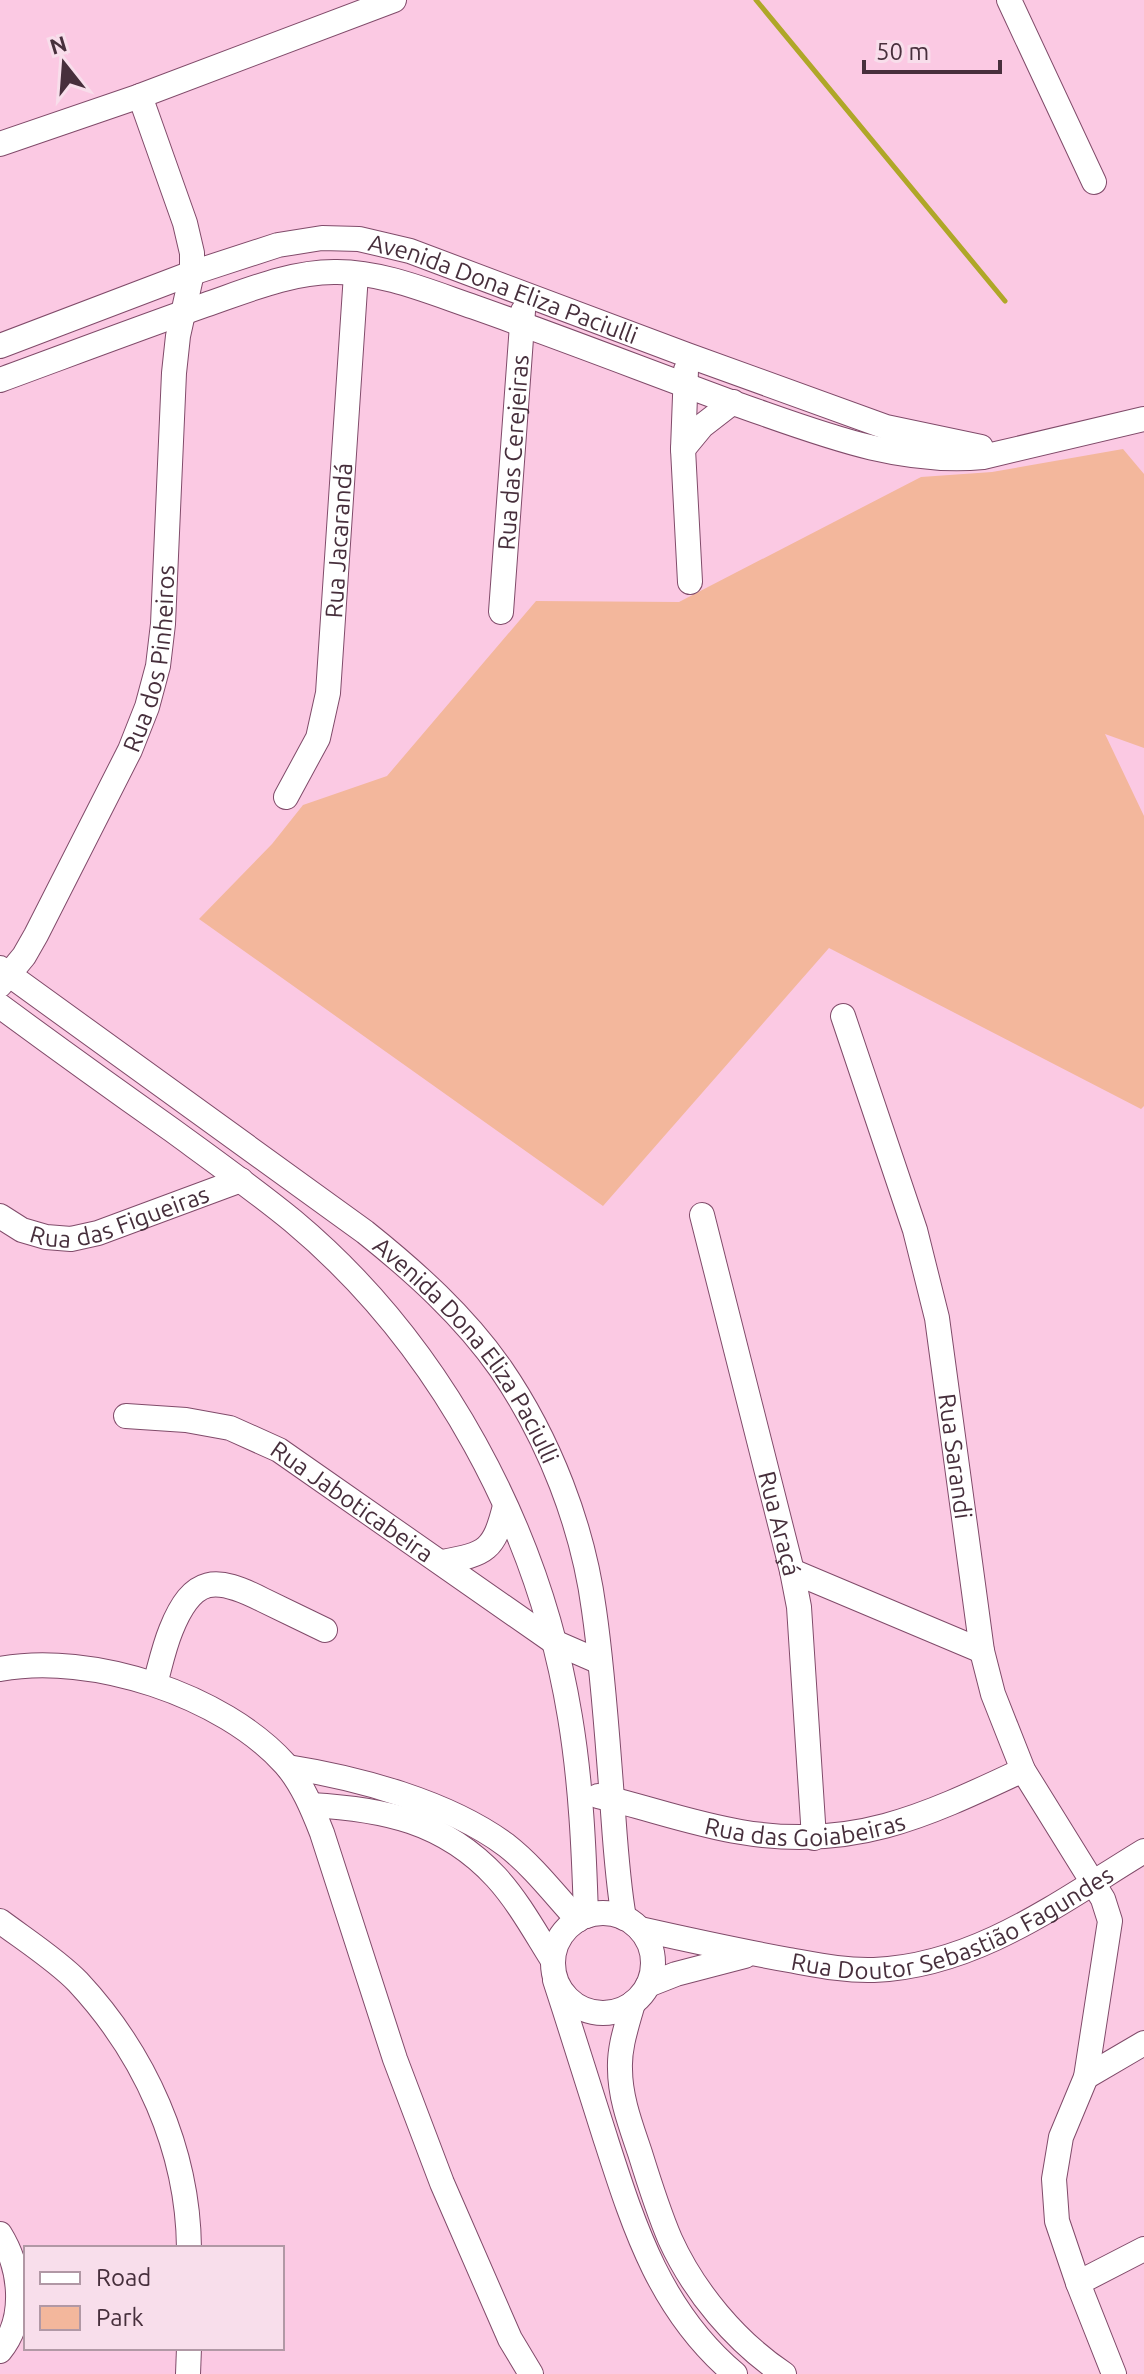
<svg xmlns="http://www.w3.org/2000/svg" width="1144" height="2374" font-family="Ubuntu,sans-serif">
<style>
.green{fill:#f3b79c}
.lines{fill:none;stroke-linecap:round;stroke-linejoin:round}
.stream{stroke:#afa728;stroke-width:5}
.minor-casing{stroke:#804b6a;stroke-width:26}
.minor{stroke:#fff;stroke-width:24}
.labels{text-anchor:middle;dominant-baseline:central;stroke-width:8;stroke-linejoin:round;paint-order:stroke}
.street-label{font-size:24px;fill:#472f3c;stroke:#f8deeb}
</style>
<rect width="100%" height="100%" fill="#fbc9e3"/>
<polygon class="green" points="1123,449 1144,474 1144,748 1105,734 1144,816 1144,1106 1141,1109 829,948 603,1206 199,919 272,844 303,805 387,776 536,601 679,602 921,477 992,472"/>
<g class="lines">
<polyline class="stream" points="756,0 1005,301"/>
<defs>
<g id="minor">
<polyline points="1009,0 1094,182"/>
<polyline points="0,144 140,96 394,0"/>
<path id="s1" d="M 0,346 L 192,273 L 278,245 L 322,238 L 359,239 L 410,251 L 687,355 L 886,427 L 981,447"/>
<polyline points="686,370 683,449 690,582"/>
<path d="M 0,380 C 68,355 137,329 205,305 C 246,291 290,272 334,272 C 381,271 430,292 474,307 C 562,338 649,372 736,404 C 817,432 896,465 983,457 L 1144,419"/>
<polyline points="683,449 702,426 733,402"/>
<path id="s2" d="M 501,612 L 523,311"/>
<path id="s3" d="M 286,797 L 318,738 L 328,693 L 356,274"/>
<path id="s4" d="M 0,968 L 365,1232 C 415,1272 464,1316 501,1369 C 549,1439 583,1526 594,1610 C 603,1672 607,1735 612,1798 C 615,1838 617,1878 624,1918"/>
<path id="s5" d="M 0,985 L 24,956 L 36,935 L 130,750 L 147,707 L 158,666 L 163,624 L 174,373 L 178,336 L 192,273 L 192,253 L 185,223 L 140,96"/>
<path d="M 0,1006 C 57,1048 114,1089 172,1130 C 213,1160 254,1189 293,1221 C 440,1344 539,1528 570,1717 C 581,1783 584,1850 586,1916"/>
<path id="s6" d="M 843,1016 L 915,1230 L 937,1318 L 982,1651 L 993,1694 L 1023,1770 L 1103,1899 L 1110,1921 L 1086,2077 L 1061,2137 L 1054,2179 L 1057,2221 L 1078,2283 L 1114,2374"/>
<path id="s7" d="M 702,1215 L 792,1571 L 799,1607 L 814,1838"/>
<path id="s8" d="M 0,1216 L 22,1230 L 46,1237 L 71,1239 L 98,1233 L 241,1180"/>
<path id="s9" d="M 126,1416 L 186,1420 L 230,1428 L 279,1450 L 554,1642 L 600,1662"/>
<path d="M 442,1562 C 487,1554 494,1550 505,1506"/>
<polyline points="792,1571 982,1651"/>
<path d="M 0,1669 C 91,1652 223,1695 285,1764 C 302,1783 313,1810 322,1833 L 395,2059 L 442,2183 L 510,2339 L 531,2374"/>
<path d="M 155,1684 C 160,1666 164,1647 171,1630 C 193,1575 216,1576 263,1600 C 284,1610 304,1620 325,1630"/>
<path d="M 288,1767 C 358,1778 448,1802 506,1845 C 533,1866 555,1895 578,1920"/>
<path id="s10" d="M 598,1796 C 646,1807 692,1824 741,1832 C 852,1851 925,1816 1023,1770"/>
<path d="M 311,1805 C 383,1809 444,1821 496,1877 C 518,1901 535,1932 552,1959"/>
<circle cx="603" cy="1963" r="50"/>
<path d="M 0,1921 C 24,1939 58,1961 78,1982 C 145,2054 188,2149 189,2248"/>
<path id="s11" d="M 640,1929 C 689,1940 739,1951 789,1960 C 817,1965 845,1971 874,1970 C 976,1966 1060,1902 1144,1851"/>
<path d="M 555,1980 C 572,2032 588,2084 605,2137 C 634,2227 660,2311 735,2374"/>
<polyline points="648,1985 676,1974 745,1956"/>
<path d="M 633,2003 C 627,2025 619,2047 620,2069 C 620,2098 631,2126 640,2153 C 649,2182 658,2211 670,2239 C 694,2292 736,2342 784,2374"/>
<polyline points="1086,2077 1144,2043"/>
<path d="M 0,2234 C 21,2268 27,2318 0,2351"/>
<polyline points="1078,2283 1144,2249"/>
<polyline points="188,2374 189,2348"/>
</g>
</defs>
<use href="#minor" class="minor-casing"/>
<use href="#minor" class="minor"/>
</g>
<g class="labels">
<g class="street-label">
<text stroke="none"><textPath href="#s1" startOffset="530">Avenida Dona Eliza Paciulli</textPath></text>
<text stroke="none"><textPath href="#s2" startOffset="160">Rua das Cerejeiras</textPath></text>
<text stroke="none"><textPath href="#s3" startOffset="266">Rua Jacarandá</textPath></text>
<text stroke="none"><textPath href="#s5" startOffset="364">Rua dos Pinheiros</textPath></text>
<text stroke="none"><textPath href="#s8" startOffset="128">Rua das Figueiras</textPath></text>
<text stroke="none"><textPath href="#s4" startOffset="608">Avenida Dona Eliza Paciulli</textPath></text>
<text stroke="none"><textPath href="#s6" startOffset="456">Rua Sarandi</textPath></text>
<text stroke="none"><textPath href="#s9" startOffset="248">Rua Jaboticabeira</textPath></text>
<text stroke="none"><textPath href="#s7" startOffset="318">Rua Araçá</textPath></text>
<text stroke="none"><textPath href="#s10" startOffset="212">Rua das Goiabeiras</textPath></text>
<text stroke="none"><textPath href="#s11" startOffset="326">Rua Doutor Sebastião Fagundes</textPath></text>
</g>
</g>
<rect x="24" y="2246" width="260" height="104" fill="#f8deeb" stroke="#b198a5" stroke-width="2"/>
<rect x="40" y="2272" width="40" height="12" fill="#ffffff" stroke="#b198a5" stroke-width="2"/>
<text x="96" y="2286" font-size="24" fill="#472f3c">Road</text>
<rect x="40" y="2306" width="40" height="24" fill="#f3b79c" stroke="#b198a5" stroke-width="2"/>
<text x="96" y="2326" font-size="24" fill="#472f3c">Park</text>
<g transform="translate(64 64) rotate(343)" stroke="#f8deeb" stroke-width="6" paint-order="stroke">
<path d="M0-6L14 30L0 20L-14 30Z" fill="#472f3c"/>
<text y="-12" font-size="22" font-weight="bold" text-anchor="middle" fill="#472f3c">N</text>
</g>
<path d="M864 60v12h136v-12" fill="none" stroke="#472f3c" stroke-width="4"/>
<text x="876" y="60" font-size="24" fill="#472f3c" stroke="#f8deeb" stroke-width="6" paint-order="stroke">50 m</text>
</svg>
